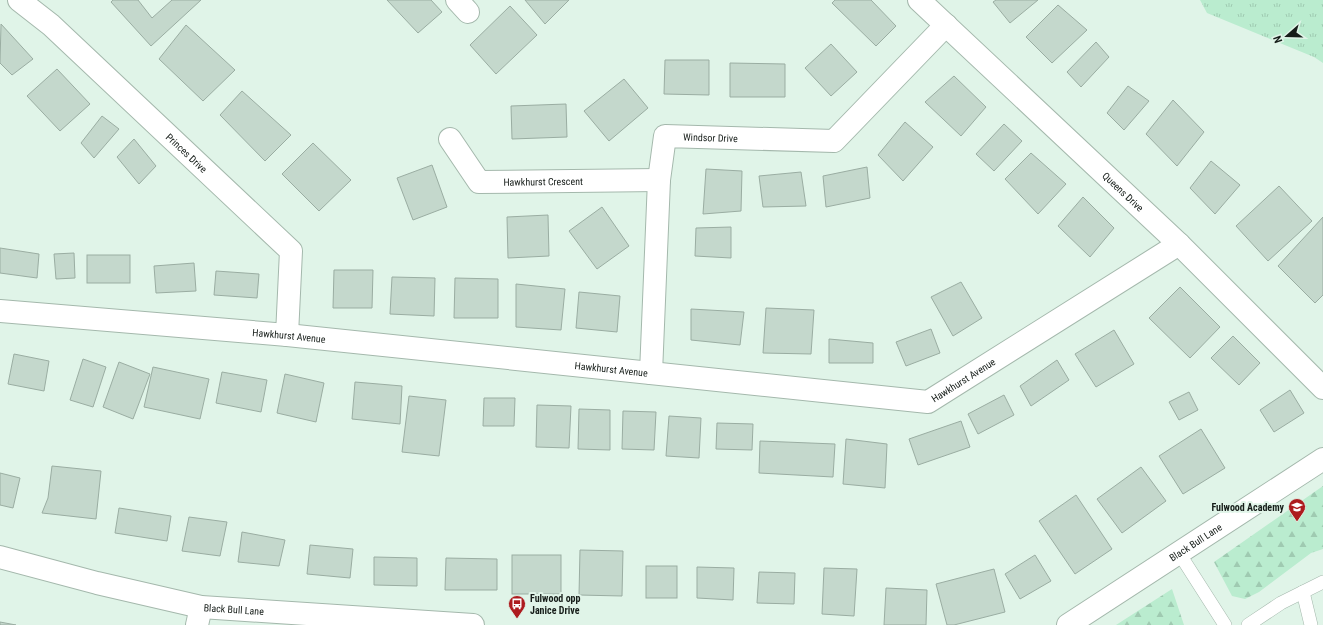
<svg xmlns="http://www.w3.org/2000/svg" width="1323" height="625" font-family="'Roboto Condensed',sans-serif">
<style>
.grass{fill:url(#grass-tufts)}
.forest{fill:url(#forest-firs)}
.building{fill:#c4d8cc;stroke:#9aada2}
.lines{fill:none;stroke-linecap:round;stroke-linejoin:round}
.lane-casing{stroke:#a4b8ac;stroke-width:14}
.street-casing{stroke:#a4b8ac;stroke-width:24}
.secondary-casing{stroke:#a4b8ac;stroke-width:24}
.lane{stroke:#fff;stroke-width:13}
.street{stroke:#fff;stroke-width:22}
.secondary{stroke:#fff;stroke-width:22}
.labels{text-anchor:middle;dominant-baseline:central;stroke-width:4;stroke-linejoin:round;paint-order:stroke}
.street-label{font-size:10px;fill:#161d19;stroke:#e0f4e8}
.poi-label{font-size:10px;font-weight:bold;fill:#161d19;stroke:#e0f4e8;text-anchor:end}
</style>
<defs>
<pattern id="grass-tufts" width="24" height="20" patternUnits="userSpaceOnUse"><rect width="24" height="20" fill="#baeccf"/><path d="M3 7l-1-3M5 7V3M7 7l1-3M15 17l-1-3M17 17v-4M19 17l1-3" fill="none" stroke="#9fcab1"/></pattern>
<pattern id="forest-firs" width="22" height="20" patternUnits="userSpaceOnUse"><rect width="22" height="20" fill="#baeccf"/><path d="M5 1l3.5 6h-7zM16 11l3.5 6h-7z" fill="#9fcab1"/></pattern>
</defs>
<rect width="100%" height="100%" fill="#e0f4e8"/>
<polygon class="grass" points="1200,0 1323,0 1323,63 1314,57 1207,13"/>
<g class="forest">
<polygon points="1323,486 1323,549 1311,553 1259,592 1245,599 1232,596 1214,562"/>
<polygon points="1172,589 1184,625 1116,625"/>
</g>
<g class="building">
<polygon points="113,0 138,0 152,18 172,0 201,0 151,46 111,2"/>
<polygon points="387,0 431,0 442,12 418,33"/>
<polygon points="525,0 569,0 545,24"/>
<polygon points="835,0 871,0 896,26 876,46 832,3"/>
<polygon points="996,0 1038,0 1010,23 993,2"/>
<polygon points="1058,5 1087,30 1052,63 1026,37"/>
<polygon points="510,6 537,35 496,74 470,45"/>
<polygon points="1,24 33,59 12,75 0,63"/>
<polygon points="186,25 235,70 203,101 159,59"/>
<polygon points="1096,42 1109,57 1081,87 1067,72"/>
<polygon points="831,44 857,72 831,96 805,68"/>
<polygon points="665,60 709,60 709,95 664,94"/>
<polygon points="730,63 785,64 785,97 730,97"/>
<polygon points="57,69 90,104 60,131 27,96"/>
<polygon points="954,76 986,107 961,136 925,102"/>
<polygon points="624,79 648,108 609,141 584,111"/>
<polygon points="1128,86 1149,101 1124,130 1107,113"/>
<polygon points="242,91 291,135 265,161 220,115"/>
<polygon points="1173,100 1204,132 1177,166 1146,134"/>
<polygon points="566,104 567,137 512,139 511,106"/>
<polygon points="102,116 119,129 94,158 81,143"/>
<polygon points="905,122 933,147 903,181 878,155"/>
<polygon points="1004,124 1022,141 994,171 976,154"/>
<polygon points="134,139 156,166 139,184 117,157"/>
<polygon points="313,143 351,180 319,211 282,174"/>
<polygon points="1031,153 1066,184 1038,214 1005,179"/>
<polygon points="1211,161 1240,185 1215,214 1190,188"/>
<polygon points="432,165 447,207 413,220 397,178"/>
<polygon points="867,167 870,198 826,207 823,176"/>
<polygon points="706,169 742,171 741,211 703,214"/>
<polygon points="801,172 806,206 763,207 759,176"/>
<polygon points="1279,186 1312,221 1268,261 1236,226"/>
<polygon points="1083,197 1114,228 1090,257 1058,226"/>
<polygon points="602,207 629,246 597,269 569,231"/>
<polygon points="548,215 549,256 508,258 507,217"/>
<polygon points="1323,217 1323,295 1315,303 1278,266"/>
<polygon points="731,227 731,258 695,256 696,228"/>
<polygon points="0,248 39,254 37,278 0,273"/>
<polygon points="74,253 75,278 56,279 54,254"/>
<rect x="87" y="255" width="43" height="28"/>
<polygon points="194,263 196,291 156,293 154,266"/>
<polygon points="334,270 373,270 372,308 333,308"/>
<polygon points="216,271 259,274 257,298 214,295"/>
<polygon points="392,277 435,278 434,316 390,314"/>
<polygon points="455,278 498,279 498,318 454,318"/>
<polygon points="961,282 982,318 953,336 931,297"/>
<polygon points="516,284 565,289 561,330 516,327"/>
<polygon points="1180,287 1220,327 1190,358 1149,318"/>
<polygon points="579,292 620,296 617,332 576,328"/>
<polygon points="766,308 814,310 811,354 763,353"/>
<polygon points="691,309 744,312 740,345 691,340"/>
<polygon points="931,329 940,353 906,366 896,342"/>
<polygon points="1114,330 1134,364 1096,387 1075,354"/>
<polygon points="1233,336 1260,363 1239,385 1211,358"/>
<polygon points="829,339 873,343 873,363 829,363"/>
<polygon points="14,354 49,361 44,391 8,384"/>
<polygon points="83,359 106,367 93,407 70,400"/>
<polygon points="1057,360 1069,380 1031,406 1020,386"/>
<polygon points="119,362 150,374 133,419 103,407"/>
<polygon points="153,367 209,379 200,419 144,407"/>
<polygon points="222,372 267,380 261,412 216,403"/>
<polygon points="285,374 324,383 316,422 277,413"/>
<polygon points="355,382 402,386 400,424 352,419"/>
<polygon points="1290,390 1304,413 1274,432 1260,410"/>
<polygon points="1189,392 1198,410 1179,420 1169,402"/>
<polygon points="1004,395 1014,415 978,434 968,414"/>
<polygon points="409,396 446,400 439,456 402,452"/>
<polygon points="484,398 515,398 514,426 483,426"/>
<polygon points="537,405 571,406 569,448 536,447"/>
<polygon points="579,409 610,410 610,450 578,449"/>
<polygon points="623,411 656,412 654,450 622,449"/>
<polygon points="669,416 701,418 699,458 666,456"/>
<polygon points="961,421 970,447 918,465 909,439"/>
<polygon points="717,423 753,424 752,450 716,449"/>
<polygon points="1201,429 1225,468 1183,494 1159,456"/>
<polygon points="846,439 887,444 885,488 843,484"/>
<polygon points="760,441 835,444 833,477 759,473"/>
<polygon points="52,466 101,471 96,519 42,513 48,498"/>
<polygon points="1141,467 1166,501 1122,533 1097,499"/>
<polygon points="0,473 20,478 13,508 0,505"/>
<polygon points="1076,495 1112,549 1075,574 1039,521"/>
<polygon points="119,508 171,516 167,541 115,533"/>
<polygon points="189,517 227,522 220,556 182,551"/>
<polygon points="242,532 285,540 279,566 238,562"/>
<polygon points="310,545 353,549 350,578 307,574"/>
<polygon points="580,550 623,551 622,596 579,595"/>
<rect x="512" y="555" width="49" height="39"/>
<polygon points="1035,555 1051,581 1020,599 1005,574"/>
<polygon points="374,557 417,558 417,586 374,585"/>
<polygon points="446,558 497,559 497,590 445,590"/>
<rect x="646" y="566" width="31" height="32"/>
<polygon points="697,567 734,568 733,600 697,598"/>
<polygon points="824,568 857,569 854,616 822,614"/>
<polygon points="994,569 1005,612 954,625 947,625 936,584"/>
<polygon points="759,572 795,573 794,604 757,603"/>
<polygon points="886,588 927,590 926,625 884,625"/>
<polygon points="0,622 16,625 0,625"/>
</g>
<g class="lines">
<defs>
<g id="lane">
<polyline points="1179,553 1225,625"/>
<polyline points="1303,592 1311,625"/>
<polyline points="1248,625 1281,603 1323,582"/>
</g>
<g id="street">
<path id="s1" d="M 19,0 L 51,25 L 291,251 L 287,335"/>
<polyline points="457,0 468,12"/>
<path id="s2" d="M 919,0 L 1179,244 L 1323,388"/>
<path id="s3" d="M 450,139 L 479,182 L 659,180"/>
<path id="s4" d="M 0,311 L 287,335 L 928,402 L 1179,244"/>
<path id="s5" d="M 651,373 L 659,180 L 665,136 L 834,141 L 946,25"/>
<polyline points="197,625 201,607"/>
</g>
<g id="secondary">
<path id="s6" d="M 0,557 L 97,583 L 201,607 L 473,625"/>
<path id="s7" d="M 1068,625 L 1323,459"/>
</g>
</defs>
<use href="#lane" class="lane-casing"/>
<use href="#street" class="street-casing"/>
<use href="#secondary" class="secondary-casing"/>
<use href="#lane" class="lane"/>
<use href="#street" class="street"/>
<use href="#secondary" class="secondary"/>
</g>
<defs>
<symbol id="school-pin" viewBox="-11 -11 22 30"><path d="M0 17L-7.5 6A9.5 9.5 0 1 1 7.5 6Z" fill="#ad1b1e" stroke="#e0f4e8"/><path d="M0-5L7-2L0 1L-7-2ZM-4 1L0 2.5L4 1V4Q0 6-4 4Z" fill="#fff"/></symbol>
<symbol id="bus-pin" viewBox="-11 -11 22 30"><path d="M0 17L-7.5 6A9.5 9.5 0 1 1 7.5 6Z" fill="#ad1b1e" stroke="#e0f4e8"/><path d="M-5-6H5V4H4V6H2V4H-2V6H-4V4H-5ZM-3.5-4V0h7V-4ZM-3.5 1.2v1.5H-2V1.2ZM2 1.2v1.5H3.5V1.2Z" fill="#fff"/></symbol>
</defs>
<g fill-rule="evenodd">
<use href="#school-pin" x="1287" y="497" width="20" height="27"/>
<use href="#bus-pin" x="507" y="594" width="20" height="27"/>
</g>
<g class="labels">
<g class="street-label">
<text stroke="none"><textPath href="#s5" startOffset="283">Windsor Drive</textPath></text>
<text stroke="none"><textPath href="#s1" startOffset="227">Princes Drive</textPath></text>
<text stroke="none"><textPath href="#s3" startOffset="116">Hawkhurst Crescent</textPath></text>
<text stroke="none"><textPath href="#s2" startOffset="280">Queens Drive</textPath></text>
<text stroke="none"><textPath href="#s4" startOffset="290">Hawkhurst Avenue</textPath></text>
<text stroke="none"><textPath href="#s4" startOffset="614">Hawkhurst Avenue</textPath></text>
<text stroke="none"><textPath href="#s4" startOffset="974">Hawkhurst Avenue</textPath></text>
<text stroke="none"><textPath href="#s7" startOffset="152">Black Bull Lane</textPath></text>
<text stroke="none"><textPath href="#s6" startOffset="240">Black Bull Lane</textPath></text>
</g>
<g class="poi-label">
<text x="1284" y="507">Fulwood Academy</text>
<text x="530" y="598" text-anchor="start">Fulwood opp<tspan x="530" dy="12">Janice Drive</tspan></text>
</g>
</g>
<g transform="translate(1287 36) rotate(250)" stroke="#e0f4e8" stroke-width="3" paint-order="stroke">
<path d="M0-3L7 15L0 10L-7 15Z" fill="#161d19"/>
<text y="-6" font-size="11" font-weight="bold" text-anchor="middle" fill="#161d19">N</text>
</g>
</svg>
